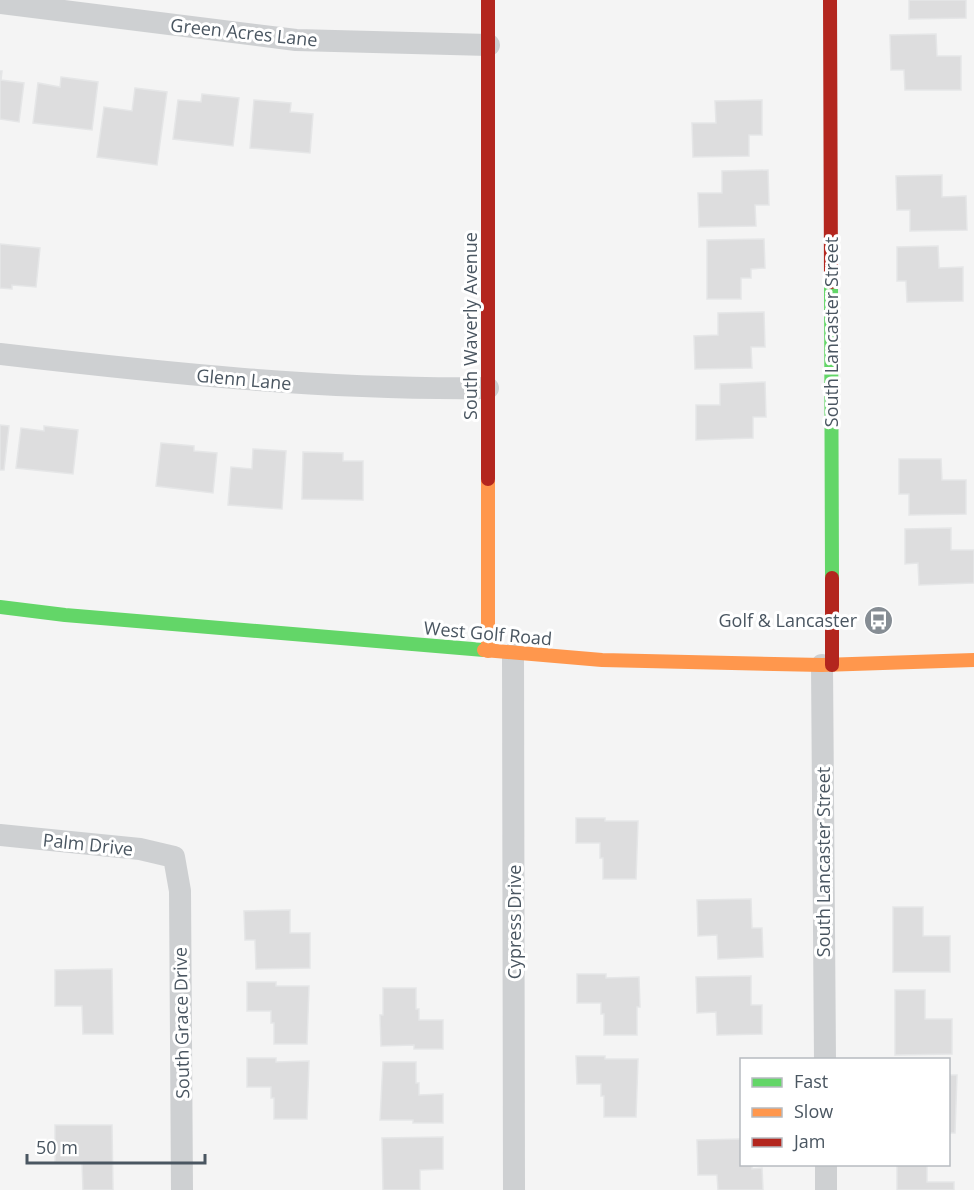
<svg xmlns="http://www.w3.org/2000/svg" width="974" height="1190" font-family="'Open Sans',sans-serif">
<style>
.building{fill:#ddddde;stroke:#e5e6e7;stroke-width:1.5}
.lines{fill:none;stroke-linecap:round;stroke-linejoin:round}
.street{stroke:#ced0d2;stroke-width:22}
.fast{stroke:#63d668;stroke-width:14}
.slow{stroke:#ff974d;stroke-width:14}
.jam{stroke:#b3261e;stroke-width:14}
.labels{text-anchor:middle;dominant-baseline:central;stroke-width:6;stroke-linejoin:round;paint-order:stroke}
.street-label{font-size:18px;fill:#4a5661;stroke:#fff}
.poi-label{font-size:18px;fill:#4a5661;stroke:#fff;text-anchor:end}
</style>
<rect width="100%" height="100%" fill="#f4f4f4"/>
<g class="building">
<polygon points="909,0 966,0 966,18 909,19"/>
<polygon points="936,34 937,56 961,56 961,90 905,90 904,70 891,70 890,35"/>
<polygon points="0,71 2,71 1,80 24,83 19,122 0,119"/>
<polygon points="61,77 98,82 92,130 33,123 38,83 60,87"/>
<polygon points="135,88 167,92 157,165 97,157 104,107 132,111"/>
<polygon points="202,94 239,98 233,146 173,139 178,100 201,102"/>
<polygon points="254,100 291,103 290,112 313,114 310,153 250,148"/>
<polygon points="762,100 762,135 749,135 749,156 693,157 692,123 716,123 715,101"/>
<polygon points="768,170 769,205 755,205 756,226 699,227 698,193 722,193 722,171"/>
<polygon points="942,175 942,197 966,196 967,230 910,231 910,210 897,210 896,176"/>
<polygon points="764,239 765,268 751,269 751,278 741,278 741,299 707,299 707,240"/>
<polygon points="0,244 40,248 36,287 12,285 12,289 0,288"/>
<polygon points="938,246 939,268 963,267 963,301 907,302 906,281 897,281 897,247"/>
<polygon points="764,312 765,347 751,347 752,368 695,369 694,336 718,335 718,313"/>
<polygon points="765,382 766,417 753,417 753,438 696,440 696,405 720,405 720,384"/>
<polygon points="0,425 9,426 4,470 0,470"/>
<polygon points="44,426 78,430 73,474 16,468 21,428 44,431"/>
<polygon points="161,443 194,446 194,451 217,453 213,493 156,486"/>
<polygon points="253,449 286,451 282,509 228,505 231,467 252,469"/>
<polygon points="303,452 343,453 343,461 363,461 363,500 302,499"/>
<polygon points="899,459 941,459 942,480 966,480 966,514 909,515 909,494 899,494"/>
<polygon points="951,528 951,550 974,550 974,583 919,585 918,563 905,564 905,529"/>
<polygon points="576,818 605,818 605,821 638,821 636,879 603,879 603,858 600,858 600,843 576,843"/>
<polygon points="751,899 752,928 762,928 763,957 718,959 717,935 698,936 697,900"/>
<polygon points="893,907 923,907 923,936 950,936 950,972 893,972"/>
<polygon points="290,910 290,933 310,933 310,968 256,969 255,940 245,940 244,911"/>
<polygon points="112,969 113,1034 83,1034 82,1006 55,1006 55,970"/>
<polygon points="577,974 606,974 606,978 639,977 640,1007 637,1007 637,1035 604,1035 604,1014 601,1014 601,1003 577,1003"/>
<polygon points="751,976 751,1005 762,1005 762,1034 717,1035 716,1012 697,1013 696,977"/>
<polygon points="247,982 276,982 276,986 309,986 307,1044 274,1044 274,1023 271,1023 271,1011 247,1011"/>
<polygon points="383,988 416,988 416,1009 419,1009 419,1020 443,1020 443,1049 414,1049 414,1045 381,1046 380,1015 383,1015"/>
<polygon points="895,990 925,990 925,1019 952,1019 952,1054 895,1055"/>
<polygon points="576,1056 605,1056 605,1059 638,1059 636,1117 604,1117 604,1096 601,1096 601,1084 577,1084"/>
<polygon points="247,1058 276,1058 276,1062 309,1061 307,1119 274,1119 274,1098 271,1098 271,1087 247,1087"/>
<polygon points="383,1062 416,1062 416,1083 419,1083 419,1095 443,1094 443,1123 413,1123 413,1120 380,1120"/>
<polygon points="948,1075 957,1075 955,1133 948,1133"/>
<polygon points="55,1125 112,1125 113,1190 83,1190 82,1162 55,1162"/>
<polygon points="443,1137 443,1169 420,1170 420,1190 383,1190 382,1138"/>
<polygon points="742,1139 742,1164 752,1164 752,1169 762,1168 763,1190 718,1190 717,1175 698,1175 697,1140"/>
<polygon points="897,1164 927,1164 927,1182 954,1182 954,1190 897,1190"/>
</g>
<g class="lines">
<g class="street">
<polyline points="0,3 296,40 489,45"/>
<path d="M 0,354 C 163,373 324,390 488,388"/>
<polyline points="513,654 514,1190"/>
<polyline points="822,665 825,1060"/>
<polyline points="0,835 140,849 174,857 180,891 182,1190"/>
<polyline points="826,1164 826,1190"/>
</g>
<g class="fast">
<polyline points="831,282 832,578"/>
<polyline points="0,607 65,615 484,650"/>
</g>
<g class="slow">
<polyline points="488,479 488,651"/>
<polyline points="484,650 602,660 822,665 974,660"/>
</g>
<g class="jam">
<polyline points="488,0 488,479"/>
<polyline points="830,0 831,282"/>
<polyline points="832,578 832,665"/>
</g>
</g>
<defs>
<symbol id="bus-disc" viewBox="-11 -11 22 22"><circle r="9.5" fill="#868d94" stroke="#fff"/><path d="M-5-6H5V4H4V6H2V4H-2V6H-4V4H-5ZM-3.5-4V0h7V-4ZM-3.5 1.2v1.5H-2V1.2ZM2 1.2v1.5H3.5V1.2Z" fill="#fff"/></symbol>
</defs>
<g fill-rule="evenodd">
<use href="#bus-disc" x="862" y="604" width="33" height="33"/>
</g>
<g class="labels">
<g class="street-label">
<text transform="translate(244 32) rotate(6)">Green Acres Lane</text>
<text transform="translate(470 326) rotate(-90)">South Waverly Avenue</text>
<text transform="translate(831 332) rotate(-90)">South Lancaster Street</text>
<text transform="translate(244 379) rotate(5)">Glenn Lane</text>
<text transform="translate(488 633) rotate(5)">West Golf Road</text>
<text transform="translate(88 844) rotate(6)">Palm Drive</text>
<text transform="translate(823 862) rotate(-90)">South Lancaster Street</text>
<text transform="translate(514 922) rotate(-90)">Cypress Drive</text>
<text transform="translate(181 1023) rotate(-91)">South Grace Drive</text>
</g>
<g class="poi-label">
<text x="857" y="620">Golf &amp; Lancaster</text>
</g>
</g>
<rect x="740" y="1058" width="210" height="108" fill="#ffffff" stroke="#b7bbc0" stroke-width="1.5"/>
<rect x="752" y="1078" width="30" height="9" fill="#63d668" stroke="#b7bbc0" stroke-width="1.5"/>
<text x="794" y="1088" font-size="18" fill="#4a5661">Fast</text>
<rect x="752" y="1108" width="30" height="9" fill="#ff974d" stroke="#b7bbc0" stroke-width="1.5"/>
<text x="794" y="1118" font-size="18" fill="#4a5661">Slow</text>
<rect x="752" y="1138" width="30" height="9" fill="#b3261e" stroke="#b7bbc0" stroke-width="1.5"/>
<text x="794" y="1148" font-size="18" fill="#4a5661">Jam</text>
<path d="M27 1154v9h178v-9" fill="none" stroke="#4a5661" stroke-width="3"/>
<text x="36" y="1154" font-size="18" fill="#4a5661" stroke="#ffffff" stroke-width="4.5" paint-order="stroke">50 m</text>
</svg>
